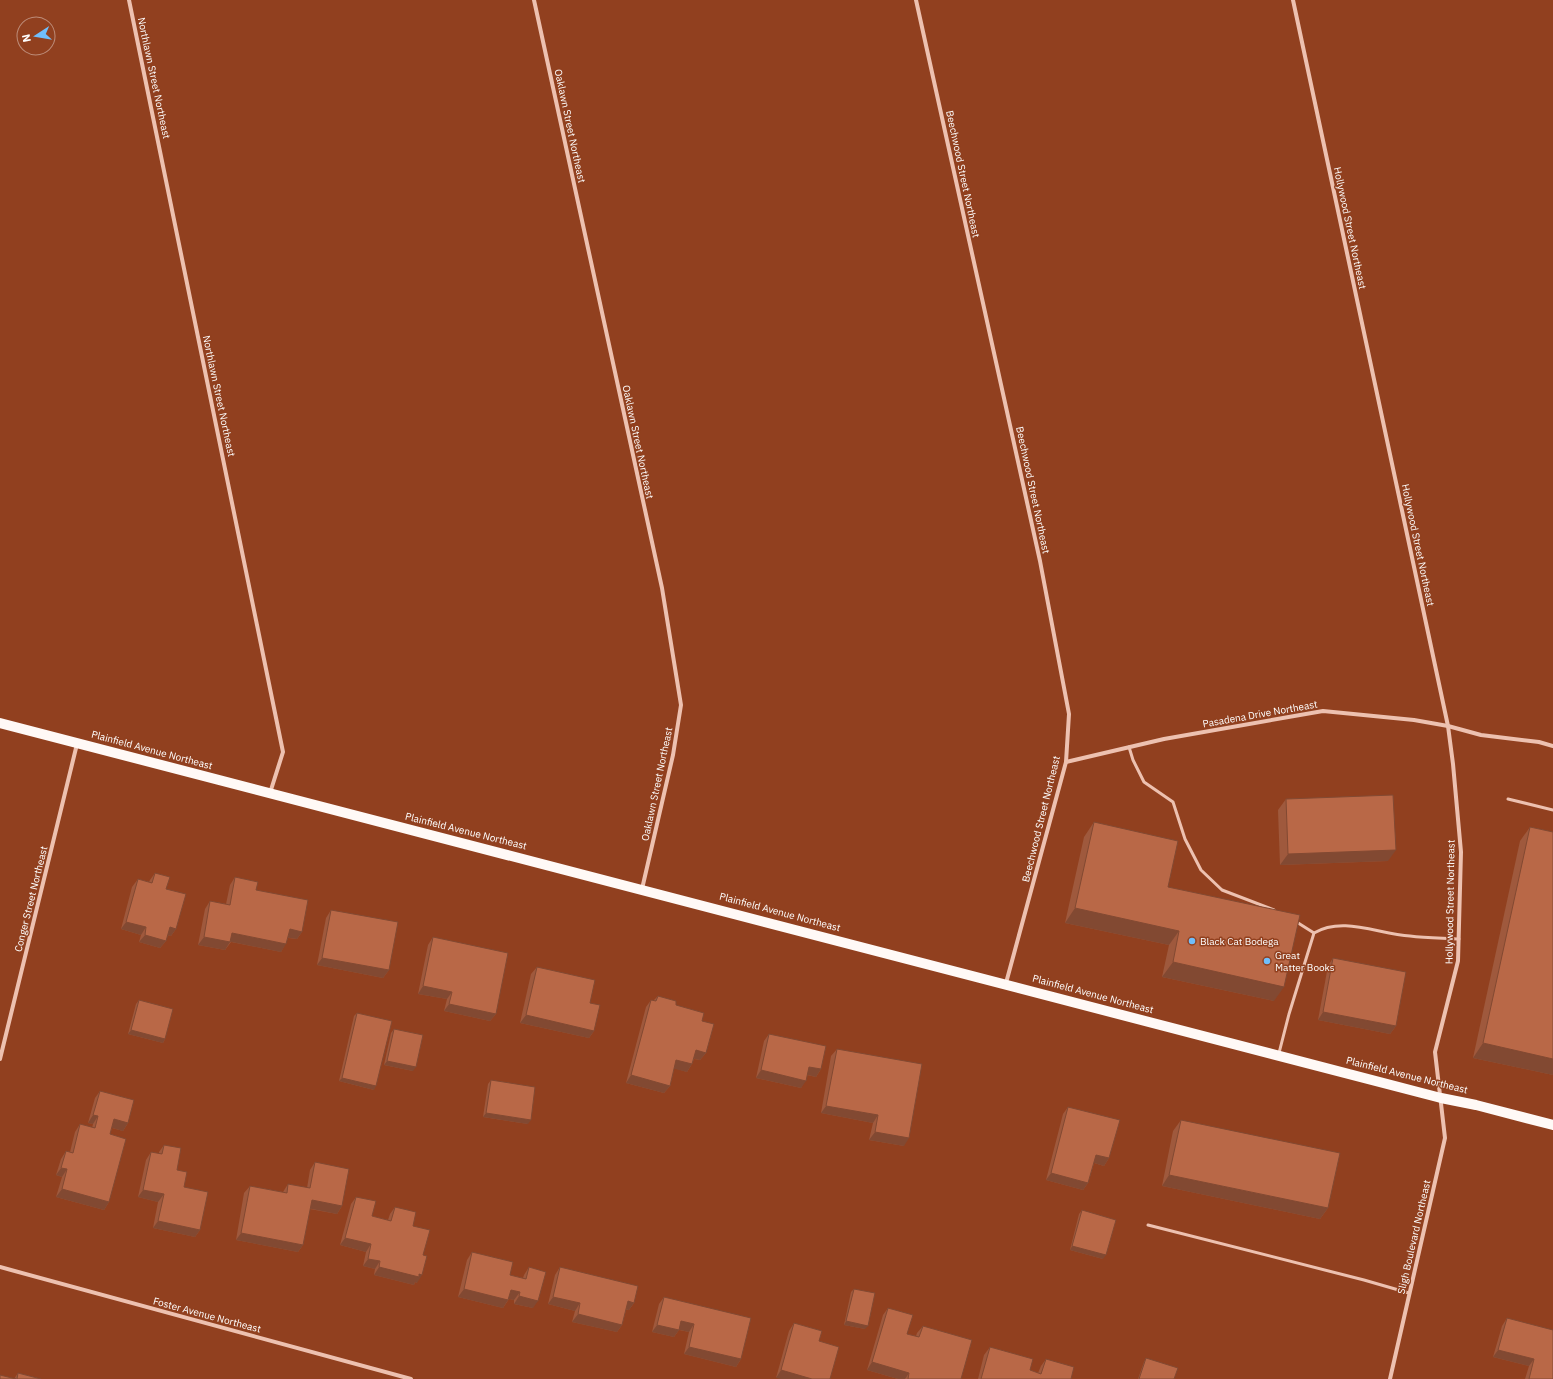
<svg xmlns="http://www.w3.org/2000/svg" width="1553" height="1379" font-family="'IBM Plex Sans',sans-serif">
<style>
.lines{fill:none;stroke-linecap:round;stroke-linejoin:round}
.lane{stroke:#edc1b0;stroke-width:3}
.street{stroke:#edc1b0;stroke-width:4}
.primary{stroke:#fff9f6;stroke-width:10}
.wall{fill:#9f593d}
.shaded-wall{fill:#824932}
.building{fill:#b96847;stroke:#824932}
.poi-dot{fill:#70befb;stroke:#91401f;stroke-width:1.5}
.labels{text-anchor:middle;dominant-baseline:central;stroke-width:3;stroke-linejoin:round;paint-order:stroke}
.street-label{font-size:10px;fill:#fff;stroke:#91401f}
.poi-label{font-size:10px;fill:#fff;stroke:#91401f;text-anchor:start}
</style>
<rect width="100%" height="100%" fill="#91401f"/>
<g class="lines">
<g class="lane">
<polyline points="1129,747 1133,760 1144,782 1173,802 1185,839 1201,870 1222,890 1274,910"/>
<polyline points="1508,799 1553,810"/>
<polyline points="1295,921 1314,933"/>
<path d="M 1279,1053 L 1289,1014 L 1314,933 C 1343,916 1378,934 1410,936 C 1426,938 1442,938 1459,939"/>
<polyline points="1148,1225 1364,1280 1409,1293"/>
</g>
<g class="street">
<polyline points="129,0 283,752 270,793"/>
<polyline points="534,0 662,588 681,705 673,755 642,889"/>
<polyline points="916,0 1040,561 1069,714 1066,762 1006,983"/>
<polyline points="1293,0 1448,726 1453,764 1461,852 1458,961 1435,1052 1445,1138 1390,1379"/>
<polyline points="1066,762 1164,739 1323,711 1414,720 1448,726 1481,735 1539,742 1553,746"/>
<polyline points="0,1059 77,744"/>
<polyline points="0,1267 411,1379"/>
</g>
<polyline class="primary" points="0,723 1441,1098 1476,1105 1553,1125"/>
</g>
<g class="wall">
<polygon points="1286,799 1388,861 1280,865 1278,810"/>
<polygon points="1094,822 1168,887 1274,1001 1162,977 1169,945 1065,923 1084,837"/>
<polygon points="1530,827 1553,832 1553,1075 1473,1058 1520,841"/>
<polygon points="155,873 166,889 176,929 171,936 167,935 166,941 160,948 139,942 141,935 121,929 132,887 138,879 149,882 150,880"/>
<polygon points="235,877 256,890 302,932 297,939 288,938 281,952 231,942 225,950 198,945 205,909 210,901 226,904 230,885"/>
<polygon points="331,910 389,970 383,978 317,965 326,918"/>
<polygon points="433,937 496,1014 490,1021 444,1011 447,999 418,994 428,945"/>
<polygon points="1333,958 1396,1026 1390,1034 1318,1020 1328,966"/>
<polygon points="537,967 590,1003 594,1031 589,1038 520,1023 531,974"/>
<polygon points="658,996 676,1005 702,1021 706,1053 700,1060 694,1059 692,1064 687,1072 674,1068 670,1086 664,1093 626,1083 646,1007 651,1000 654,1000"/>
<polygon points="139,1000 165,1039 163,1043 128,1034 136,1004"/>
<polygon points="357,1013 374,1090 339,1081 354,1016"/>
<polygon points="394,1029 413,1071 384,1065 391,1033"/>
<polygon points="769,1034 821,1069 816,1077 807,1075 801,1088 756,1078 764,1041"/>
<polygon points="837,1049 904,1146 869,1140 873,1123 821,1113 831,1056"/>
<polygon points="491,1080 528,1124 483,1117 488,1084"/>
<polygon points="100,1091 128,1123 123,1131 112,1128 110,1134 109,1202 104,1210 56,1197 62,1177 56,1175 61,1159 66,1151 70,1152 75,1132 80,1124 92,1128 93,1124 88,1123 95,1098"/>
<polygon points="1068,1107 1109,1158 1104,1166 1094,1163 1088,1183 1083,1190 1046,1180 1063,1114"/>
<polygon points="1181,1120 1328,1208 1320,1219 1162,1186 1173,1131"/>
<polygon points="164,1145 177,1170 200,1230 195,1237 153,1228 158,1202 138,1197 146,1160 151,1152 159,1154 159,1152"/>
<polygon points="315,1162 342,1206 337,1214 310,1209 303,1245 298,1252 236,1240 244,1193 250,1186 283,1192 288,1184 307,1188 310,1170"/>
<polygon points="356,1197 372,1216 388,1220 390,1214 395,1207 413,1226 417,1283 415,1282 414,1285 374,1275 375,1269 363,1266 366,1252 340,1245 351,1204"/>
<polygon points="1082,1210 1103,1259 1070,1250 1079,1214"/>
<polygon points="472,1252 510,1275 523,1278 524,1275 529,1267 533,1308 514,1304 514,1300 509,1299 503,1308 458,1297 467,1260"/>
<polygon points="560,1267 634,1303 629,1310 626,1310 622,1325 617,1332 572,1322 575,1311 548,1304 555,1275"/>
<polygon points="854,1289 865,1329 844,1325 851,1292"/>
<polygon points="664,1297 741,1359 736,1367 684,1354 689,1332 679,1330 674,1337 652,1332 659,1304"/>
<polygon points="888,1308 907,1334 916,1336 917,1333 923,1326 961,1379 898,1379 867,1370 883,1315"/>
<polygon points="1507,1318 1553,1379 1525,1379 1529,1366 1493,1357 1502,1326"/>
<polygon points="794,1323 822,1331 776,1378 789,1331"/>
<polygon points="990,1347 1030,1370 1038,1373 1041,1366 1046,1359 1071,1379 978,1379 984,1355"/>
<polygon points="1146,1358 1174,1379 1138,1379 1144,1362"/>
<polygon points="18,1373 41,1379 0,1379 14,1379"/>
</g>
<g class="shaded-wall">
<polygon points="1396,850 1388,861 1280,865 1288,854"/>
<polygon points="1075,908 1179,931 1169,945 1065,923"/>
<polygon points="126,922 146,927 141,935 121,929"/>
<polygon points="170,927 176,929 171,936 164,934"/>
<polygon points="290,929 302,932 297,939 284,937"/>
<polygon points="232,933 286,944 281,952 227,941"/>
<polygon points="145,935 166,941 160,948 139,942"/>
<polygon points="204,937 230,942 225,950 198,945"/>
<polygon points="322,958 389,970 383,978 317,965"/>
<polygon points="1173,962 1284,987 1274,1001 1162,977"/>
<polygon points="423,986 452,992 447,999 418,994"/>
<polygon points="449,1004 496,1014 490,1021 444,1011"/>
<polygon points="1323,1012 1396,1026 1390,1034 1318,1020"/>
<polygon points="526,1015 594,1031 589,1038 520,1023"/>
<polygon points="131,1030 165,1039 163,1043 128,1034"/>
<polygon points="1483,1043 1553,1059 1553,1075 1473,1058"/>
<polygon points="696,1050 706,1053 700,1060 691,1058"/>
<polygon points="676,1060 692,1064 687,1072 671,1068"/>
<polygon points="387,1061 416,1067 413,1071 384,1065"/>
<polygon points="809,1067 821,1069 816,1077 804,1074"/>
<polygon points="761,1070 806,1081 801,1088 756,1078"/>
<polygon points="631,1075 670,1086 664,1093 626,1083"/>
<polygon points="342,1078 376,1086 374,1090 339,1081"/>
<polygon points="826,1106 878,1115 873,1123 821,1113"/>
<polygon points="486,1113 531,1120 528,1124 483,1117"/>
<polygon points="93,1115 98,1116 93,1124 88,1123"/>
<polygon points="114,1119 128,1123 123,1131 109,1127"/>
<polygon points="875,1132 909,1138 904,1146 869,1140"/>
<polygon points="1096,1155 1109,1158 1104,1166 1091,1162"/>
<polygon points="61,1168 67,1169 62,1177 56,1175"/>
<polygon points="1051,1173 1088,1183 1083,1190 1046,1180"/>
<polygon points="1169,1175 1328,1208 1320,1219 1162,1186"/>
<polygon points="62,1189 109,1202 104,1210 56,1197"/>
<polygon points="143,1190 164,1194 158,1202 138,1197"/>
<polygon points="312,1200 342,1206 337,1214 307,1208"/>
<polygon points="158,1221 200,1230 195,1237 153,1228"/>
<polygon points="241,1233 303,1245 298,1252 236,1240"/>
<polygon points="345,1238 371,1244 366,1252 340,1245"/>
<polygon points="1072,1246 1106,1255 1103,1259 1070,1250"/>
<polygon points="368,1259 380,1261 375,1269 363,1266"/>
<polygon points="379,1267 419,1274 422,1275 417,1283 415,1282 414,1285 374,1275"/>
<polygon points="464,1289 508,1300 503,1308 458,1297"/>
<polygon points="511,1290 520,1292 514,1300 505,1298"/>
<polygon points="519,1296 538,1301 533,1308 514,1304"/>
<polygon points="553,1297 580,1303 575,1311 548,1304"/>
<polygon points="628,1301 634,1303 629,1310 622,1309"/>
<polygon points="578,1314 622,1325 617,1332 572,1322"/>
<polygon points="681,1321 694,1324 689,1332 676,1329"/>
<polygon points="846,1321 868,1326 865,1329 844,1325"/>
<polygon points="657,1325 679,1330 674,1337 652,1332"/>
<polygon points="689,1347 741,1359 736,1367 684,1354"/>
<polygon points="1498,1350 1534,1359 1529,1366 1493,1357"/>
<polygon points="872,1362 909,1373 905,1379 898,1379 867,1370"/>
<polygon points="781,1370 812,1379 781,1379 776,1378"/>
</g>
<g class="building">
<polygon points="1393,795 1396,850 1288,854 1286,799"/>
<polygon points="1094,822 1178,841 1168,887 1300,915 1284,987 1173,962 1179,931 1075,908"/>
<polygon points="1530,827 1553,832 1553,1059 1483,1043"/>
<polygon points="155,873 170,877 166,889 186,894 176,929 170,927 166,941 145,935 146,927 126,922 138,879 152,883"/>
<polygon points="235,877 258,882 256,890 308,900 302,932 290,929 286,944 232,933 230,942 204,937 210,901 230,905"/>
<polygon points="331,910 398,922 389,970 322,958"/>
<polygon points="433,937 508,953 496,1014 449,1004 452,992 423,986"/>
<polygon points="1333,958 1406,972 1396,1026 1323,1012"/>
<polygon points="537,967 595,980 590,1003 600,1005 594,1031 526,1015"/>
<polygon points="658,996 676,1001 676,1005 704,1013 702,1021 714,1024 706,1053 696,1050 692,1064 676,1060 670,1086 631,1075 651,1000 656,1001"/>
<polygon points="139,1000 173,1009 165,1039 131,1030"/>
<polygon points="357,1013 392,1021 376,1086 342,1078"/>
<polygon points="394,1029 423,1035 416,1067 387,1061"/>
<polygon points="769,1034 826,1046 821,1069 809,1067 806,1081 761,1070"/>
<polygon points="837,1049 922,1064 909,1138 875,1132 878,1115 826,1106"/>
<polygon points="491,1080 535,1087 531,1120 486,1113"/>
<polygon points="100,1091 134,1100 128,1123 114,1119 110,1134 126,1139 109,1202 62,1189 67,1169 61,1168 66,1151 73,1153 80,1124 95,1128 98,1116 93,1115"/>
<polygon points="1068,1107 1120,1120 1109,1158 1096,1155 1088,1183 1051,1173"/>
<polygon points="1181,1120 1340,1153 1328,1208 1169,1175"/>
<polygon points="164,1145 181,1148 177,1170 187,1172 184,1187 208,1192 200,1230 158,1221 164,1194 143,1190 151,1152 162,1154"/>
<polygon points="315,1162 349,1169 342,1206 312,1200 303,1245 241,1233 250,1186 287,1193 288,1184 310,1188"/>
<polygon points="356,1197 376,1201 372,1216 391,1221 395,1207 416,1212 413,1226 430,1230 423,1255 427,1256 422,1275 419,1274 419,1277 379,1267 380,1261 368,1259 371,1244 345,1238"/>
<polygon points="1082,1210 1116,1220 1106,1255 1072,1246"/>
<polygon points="472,1252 513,1262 510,1275 526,1279 529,1267 546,1272 538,1301 519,1296 520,1292 511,1290 508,1300 464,1289"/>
<polygon points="560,1267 638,1286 634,1303 628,1301 622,1325 578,1314 580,1303 553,1297"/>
<polygon points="854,1289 875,1293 868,1326 846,1321"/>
<polygon points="664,1297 751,1318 741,1359 689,1347 694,1324 681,1321 679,1330 657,1325"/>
<polygon points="888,1308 913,1315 907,1334 919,1337 923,1326 972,1340 961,1379 908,1379 909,1373 872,1362"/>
<polygon points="1507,1318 1553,1330 1553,1379 1529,1379 1534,1359 1498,1350"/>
<polygon points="794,1323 822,1331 819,1341 839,1347 830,1379 812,1379 781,1370"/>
<polygon points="990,1347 1033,1359 1030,1370 1041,1374 1046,1359 1074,1367 1071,1379 981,1379"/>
<polygon points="1146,1358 1178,1368 1174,1379 1139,1379"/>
<polygon points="18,1373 41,1379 17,1379"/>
<polygon points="0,1375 16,1379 0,1379"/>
</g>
<g class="poi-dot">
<circle cx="1192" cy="941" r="4"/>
<circle cx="1267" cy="961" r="4"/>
</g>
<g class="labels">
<g class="street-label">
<text transform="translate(154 78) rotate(78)">Northlawn Street Northeast</text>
<text transform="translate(570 126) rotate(78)">Oaklawn Street Northeast</text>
<text transform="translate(963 174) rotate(78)">Beechwood Street Northeast</text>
<text transform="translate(1350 228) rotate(78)">Hollywood Street Northeast</text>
<text transform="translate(219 396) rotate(78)">Northlawn Street Northeast</text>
<text transform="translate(638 442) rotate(78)">Oaklawn Street Northeast</text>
<text transform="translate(1033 490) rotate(78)">Beechwood Street Northeast</text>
<text transform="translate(1418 545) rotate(78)">Hollywood Street Northeast</text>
<text transform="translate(1260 714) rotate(-10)">Pasadena Drive Northeast</text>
<text transform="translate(152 750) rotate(15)">Plainfield Avenue Northeast</text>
<text transform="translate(657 784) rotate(-78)">Oaklawn Street Northeast</text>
<text transform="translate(1041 819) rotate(-76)">Beechwood Street Northeast</text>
<text transform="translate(466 831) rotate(14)">Plainfield Avenue Northeast</text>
<text transform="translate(31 899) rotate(-76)">Conger Street Northeast</text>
<text transform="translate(1450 902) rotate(-89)">Hollywood Street Northeast</text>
<text transform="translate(780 912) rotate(15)">Plainfield Avenue Northeast</text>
<text transform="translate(1093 994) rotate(15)">Plainfield Avenue Northeast</text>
<text transform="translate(1407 1075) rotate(14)">Plainfield Avenue Northeast</text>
<text transform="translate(1414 1237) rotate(-77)">Sligh Boulevard Northeast</text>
<text transform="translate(207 1315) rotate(15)">Foster Avenue Northeast</text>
</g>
<g class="poi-label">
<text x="1200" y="941">Black Cat Bodega</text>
<text x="1275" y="955">Great<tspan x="1275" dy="12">Matter Books</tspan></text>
</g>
</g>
<g transform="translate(36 36) rotate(258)"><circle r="19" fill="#91401f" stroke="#bd8c79"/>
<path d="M0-3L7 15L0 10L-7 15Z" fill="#70befb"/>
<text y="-6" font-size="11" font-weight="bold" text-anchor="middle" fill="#ffffff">N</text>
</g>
</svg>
